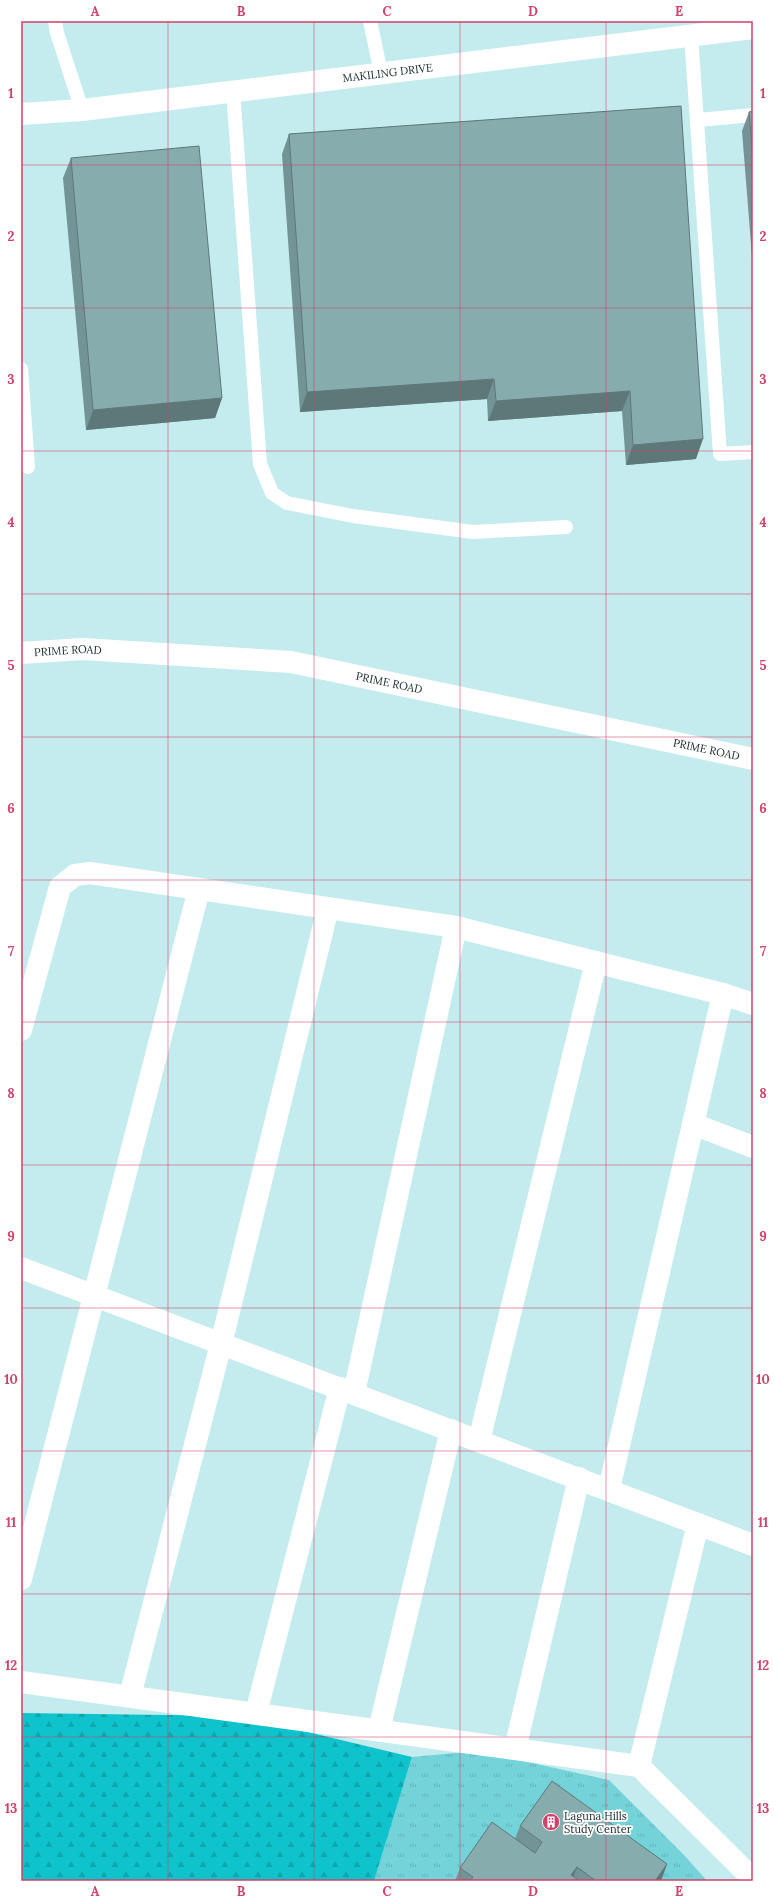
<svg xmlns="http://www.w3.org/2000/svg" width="774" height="1902" font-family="Lora,serif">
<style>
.grass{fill:url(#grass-tufts)}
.forest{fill:url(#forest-firs)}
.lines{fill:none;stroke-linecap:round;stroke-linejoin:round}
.service{stroke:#fff;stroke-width:14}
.minor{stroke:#fff;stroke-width:22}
.wall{fill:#739496}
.shaded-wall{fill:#5e787a}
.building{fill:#86acae;stroke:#5e787a}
.grid{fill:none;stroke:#d04168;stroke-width:1;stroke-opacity:0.55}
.labels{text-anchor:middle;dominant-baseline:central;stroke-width:3.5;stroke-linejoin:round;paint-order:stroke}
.street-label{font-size:11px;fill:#172627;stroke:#fff}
.poi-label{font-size:11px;fill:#172627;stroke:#fff;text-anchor:start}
.neatline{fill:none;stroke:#d04168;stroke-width:1.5}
.grid-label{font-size:13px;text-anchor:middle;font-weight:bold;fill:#d04168}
</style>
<defs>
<pattern id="grass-tufts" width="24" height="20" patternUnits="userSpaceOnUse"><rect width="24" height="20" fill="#73d3d9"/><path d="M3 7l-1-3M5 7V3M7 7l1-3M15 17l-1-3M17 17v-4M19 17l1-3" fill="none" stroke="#63b5ba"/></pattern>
<pattern id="forest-firs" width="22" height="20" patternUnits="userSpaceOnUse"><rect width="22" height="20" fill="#0fc3cc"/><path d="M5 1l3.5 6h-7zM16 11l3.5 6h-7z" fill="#0ea7af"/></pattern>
</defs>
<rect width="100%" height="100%" fill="#c4ebed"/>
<polygon class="grass" points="478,1751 609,1780 685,1856 707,1881 374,1881 412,1757"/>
<polygon class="forest" points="21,1713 240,1716 412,1757 374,1881 21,1881"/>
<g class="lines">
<g class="service">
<polyline points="55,21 57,33 82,110"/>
<polyline points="370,21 381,73"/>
<polyline points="691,35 720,454 753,452"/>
<polyline points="233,91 260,464 272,493 287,503 353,516 473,532 566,527"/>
<polyline points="698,120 753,115"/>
<polyline points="21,369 28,467"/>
</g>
<g class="minor">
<path id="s1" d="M 21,114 L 82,110 L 753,28"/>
<path id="s2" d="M 21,653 L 83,649 L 291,662 L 753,759"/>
<polyline points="21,1030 60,887 75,875 90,873 456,927 723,994 753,1004"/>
<polyline points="693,1124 753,1147"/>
<polyline points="21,1268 753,1545"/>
<polyline points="354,1393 456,927"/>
<polyline points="479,1441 596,962"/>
<polyline points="609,1489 723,994"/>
<polyline points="21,1579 199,889"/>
<polyline points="21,1682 639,1766 753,1879"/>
<polyline points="130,1696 221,1344 328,908"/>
<polyline points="256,1713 340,1388"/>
<polyline points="379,1730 451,1430"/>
<polyline points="515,1749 579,1478"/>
<polyline points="639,1766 698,1524"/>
</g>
</g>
<g class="wall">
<polygon points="681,106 696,459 626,465 622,411 488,421 487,399 300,412 282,154 289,134"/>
<polygon points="753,111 753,269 742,131 749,112"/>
<polygon points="71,158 222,398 215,418 86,430 63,178"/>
<polygon points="520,1826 667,1864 661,1881 455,1881 460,1868 515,1839"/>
</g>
<g class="shaded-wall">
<polygon points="494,379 487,399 300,412 307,392"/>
<polygon points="630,391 622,411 488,421 496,401"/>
<polygon points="222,398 215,418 86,430 93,410"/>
<polygon points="703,439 696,459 626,465 633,445"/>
<polygon points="667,1864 661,1881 655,1881"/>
<polygon points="577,1867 572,1881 571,1875"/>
</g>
<g class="building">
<polygon points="681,106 703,439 633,445 630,391 496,401 494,379 307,392 289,134"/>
<polygon points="753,111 753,160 749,112"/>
<polygon points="199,146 222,398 93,410 71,158"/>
<polygon points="552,1781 667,1864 655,1881 596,1881 577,1867 571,1875 577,1879 576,1881 470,1881 473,1877 460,1868 492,1822 535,1853 542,1842 520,1826"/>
</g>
<path class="grid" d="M 168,21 L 168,1881M 314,21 L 314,1881M 460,21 L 460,1881M 606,21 L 606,1881M 21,165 L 753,165M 21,308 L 753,308M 21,451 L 753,451M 21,594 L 753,594M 21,737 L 753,737M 21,880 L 753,880M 21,1022 L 753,1022M 21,1165 L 753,1165M 21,1308 L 753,1308M 21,1451 L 753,1451M 21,1594 L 753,1594M 21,1737 L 753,1737"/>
<defs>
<symbol id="building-disc" viewBox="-11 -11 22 22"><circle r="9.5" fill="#d04168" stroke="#fff"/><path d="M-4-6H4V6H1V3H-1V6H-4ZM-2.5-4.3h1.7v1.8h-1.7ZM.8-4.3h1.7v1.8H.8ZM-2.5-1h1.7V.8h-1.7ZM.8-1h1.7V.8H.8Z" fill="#fff"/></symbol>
</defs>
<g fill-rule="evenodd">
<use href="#building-disc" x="541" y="1812" width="20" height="20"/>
</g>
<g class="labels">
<g class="street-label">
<text stroke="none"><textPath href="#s1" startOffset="369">MAKILING DRIVE</textPath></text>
<text stroke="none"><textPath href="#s2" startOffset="47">PRIME ROAD</textPath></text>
<text stroke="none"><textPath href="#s2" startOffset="371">PRIME ROAD</textPath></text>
<text stroke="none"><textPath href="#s2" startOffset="695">PRIME ROAD</textPath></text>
</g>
<g class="poi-label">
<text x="564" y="1816">Laguna Hills<tspan x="564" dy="13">Study Center</tspan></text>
</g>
</g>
<rect width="774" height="1902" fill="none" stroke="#ffffff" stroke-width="44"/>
<rect x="22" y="22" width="730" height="1858" class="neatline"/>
<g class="grid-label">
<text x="95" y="16">A</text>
<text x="241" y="16">B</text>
<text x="387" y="16">C</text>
<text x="533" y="16">D</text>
<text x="679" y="16">E</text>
<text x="11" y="98">1</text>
<text x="763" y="98">1</text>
<text x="11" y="241">2</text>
<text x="763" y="241">2</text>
<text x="11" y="384">3</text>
<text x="763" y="384">3</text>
<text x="11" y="527">4</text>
<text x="763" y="527">4</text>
<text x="11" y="670">5</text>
<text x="763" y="670">5</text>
<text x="11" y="813">6</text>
<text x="763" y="813">6</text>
<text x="11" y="956">7</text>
<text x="763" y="956">7</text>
<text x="11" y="1098">8</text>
<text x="763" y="1098">8</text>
<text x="11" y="1241">9</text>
<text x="763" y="1241">9</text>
<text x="11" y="1384">10</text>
<text x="763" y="1384">10</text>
<text x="11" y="1527">11</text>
<text x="763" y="1527">11</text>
<text x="11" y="1670">12</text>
<text x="763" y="1670">12</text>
<text x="11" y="1813">13</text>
<text x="763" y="1813">13</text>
<text x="95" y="1896">A</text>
<text x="241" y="1896">B</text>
<text x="387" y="1896">C</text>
<text x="533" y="1896">D</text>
<text x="679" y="1896">E</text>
</g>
</svg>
